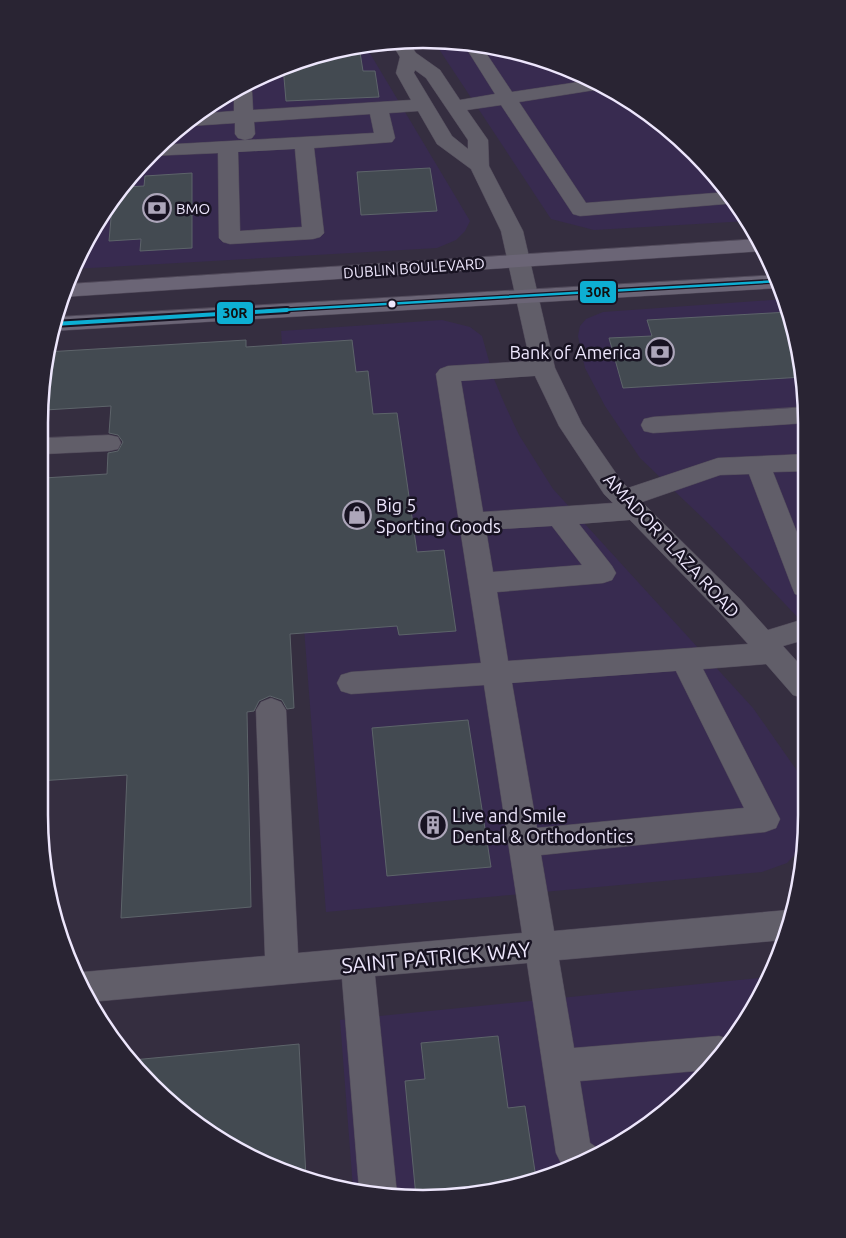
<svg xmlns="http://www.w3.org/2000/svg" width="846" height="1238" font-family="Ubuntu,sans-serif">
<style>
.built{fill:#382b50}
.building{fill:#434a51;stroke:#5d646a}
.lines{fill:none;stroke-linecap:round;stroke-linejoin:round}
.minor-casing{stroke:#504959;stroke-width:1}
.major-casing{stroke:#504959;stroke-width:1}
.minor{fill:#615e69;fill-rule:evenodd}
.major{fill:#6b6576;fill-rule:evenodd}
.bus-1-far1-casing{stroke:#181322;stroke-width:5}
.bus-1-casing{stroke:#181322;stroke-width:8}
.bus-1-far1{stroke:#0dafd3;stroke-width:2.5}
.bus-1{stroke:#0dafd3;stroke-width:4}
.bus-dot{fill:#ede6fc;stroke:#181322;stroke-width:2}
.labels{text-anchor:middle;dominant-baseline:central;stroke-width:5;stroke-linejoin:round;paint-order:stroke}
.far-poi-label{font-size:15px;fill:#ede6fc;stroke:#181322;text-anchor:start}
.far-street-label{font-size:15px;fill:#ede6fc;stroke:#181322}
.poi-label{font-size:18px;fill:#ede6fc;stroke:#181322;text-anchor:start}
.street-label{font-size:18px;fill:#ede6fc;stroke:#181322}
.near-street-label{font-size:21px;fill:#ede6fc;stroke:#181322}
.rim{fill:none;stroke:#ede6fc;stroke-width:2.5}
.line-badge{stroke:#181322;stroke-width:2}
.pale-badge-label{font-size:14px;text-anchor:middle;font-weight:bold;fill:#111}
</style>
<rect width="100%" height="100%" fill="#352e40"/>
<g class="built">
<polygon points="433,40 498,46 570,68 636,103 694,151 742,209 748,221 594,230 551,219"/>
<polygon points="365,45 470,221 465,231 456,240 437,248 73,269 79,253 151,152 209,104 276,68 348,46"/>
<polygon points="785,299 800,348 807,423 804,624 710,525 640,458 605,406 585,368 578,336 580,326 586,319 603,312"/>
<polygon points="442,320 470,327 482,336 494,379 505,405 519,435 553,489 753,708 800,775 802,779 801,848 787,863 762,872 326,912 281,331"/>
<polygon points="770,977 767,985 695,1087 615,1148 498,1192 398,1198 353,1188 340,1020"/>
</g>
<g class="building">
<polygon points="359,46 363,71 375,71 379,97 286,101 283,66 346,47"/>
<polygon points="430,168 437,211 361,215 357,172"/>
<polygon points="192,173 192,248 140,251 141,239 109,241 112,207 126,187 144,186 145,176"/>
<polygon points="789,312 800,348 803,377 623,388 609,338 652,336 647,320"/>
<polygon points="246,340 246,347 352,340 356,372 368,371 373,414 397,413 417,552 444,550 456,631 399,635 397,626 290,634 294,708 287,709 282,700 270,696 259,701 254,711 247,712 251,907 121,918 127,775 39,781 44,478 107,474 108,453 118,451 123,442 118,435 109,433 111,406 45,410 46,352"/>
<polygon points="468,720 491,867 387,876 372,728"/>
<polygon points="498,1036 508,1108 525,1106 536,1178 498,1192 416,1197 405,1081 425,1079 421,1043"/>
<polygon points="299,1044 306,1177 276,1170 189,1120 133,1060"/>
</g>
<g class="lines">
<defs>
<g id="minor">
<path d="M 407,40 L 416,53 L 440,70 L 460,100 L 495,94 L 463,43 L 480,44 L 512,92 L 592,80 L 607,88 L 519,102 L 586,203 L 728,192 L 737,203 L 580,216 L 573,214 L 501,105 L 467,110 L 488,140 L 489,166 L 523,231 L 555,368 L 582,424 L 622,482 L 628,488 L 718,458 L 807,454 L 807,471 L 773,472 L 805,553 L 805,597 L 795,594 L 792,587 L 749,474 L 720,475 L 642,502 L 740,599 L 768,630 L 804,619 L 804,640 L 783,646 L 803,668 L 803,698 L 793,695 L 766,664 L 703,669 L 780,819 L 776,828 L 765,832 L 541,855 L 554,931 L 788,910 L 792,912 L 783,940 L 559,960 L 574,1048 L 719,1036 L 729,1039 L 707,1070 L 580,1081 L 590,1143 L 596,1147 L 599,1154 L 563,1167 L 556,1153 L 527,963 L 375,976 L 397,1194 L 395,1198 L 359,1189 L 342,979 L 90,1002 L 77,974 L 83,972 L 265,956 L 256,710 L 261,702 L 271,698 L 281,702 L 286,710 L 298,953 L 522,933 L 484,685 L 351,694 L 341,691 L 337,683 L 341,675 L 351,672 L 481,663 L 436,374 L 440,369 L 448,366 L 530,361 L 501,231 L 471,169 L 437,144 L 418,111 L 389,113 L 395,138 L 392,142 L 314,148 L 324,233 L 320,237 L 313,239 L 230,244 L 223,242 L 219,238 L 218,153 L 148,156 L 159,145 L 374,133 L 370,114 L 254,122 L 255,134 L 252,138 L 245,140 L 238,138 L 235,134 L 235,123 L 190,126 L 184,124 L 197,114 L 234,111 L 234,98 L 222,97 L 241,86 L 250,88 L 252,92 L 253,110 L 411,100 L 396,73 L 400,57 L 391,42 ZM 415,70 L 426,78 L 468,140 L 468,149 L 452,136 L 414,73 ZM 295,149 L 302,227 L 240,231 L 238,152 ZM 535,376 L 559,426 L 604,494 L 613,503 L 483,512 L 461,381 ZM 630,520 L 720,613 L 748,644 L 508,661 L 497,592 L 603,583 L 612,580 L 616,573 L 612,566 L 579,524 ZM 552,526 L 582,565 L 493,572 L 486,530 ZM 676,671 L 744,808 L 537,828 L 512,683 Z"/>
<polygon points="806,407 806,423 653,433 644,431 641,425 644,419 653,417"/>
<polygon points="109,435 118,437 121,443 118,449 109,451 44,454 45,438"/>
</g>
<g id="major">
<polygon points="758,239 764,251 63,297 68,284"/>
<polygon points="777,275 781,287 779,288 52,331 57,317"/>
</g>
</defs>
<use href="#minor" class="minor-casing"/>
<use href="#major" class="major-casing"/>
<use href="#minor" class="minor"/>
<use href="#major" class="major"/>
<defs>
<polyline id="bus-1-far1" points="266,311 779,281"/>
<polyline id="bus-1" points="54,324 287,310"/>
</defs>
<use href="#bus-1-far1" class="bus-1-far1-casing"/>
<use href="#bus-1" class="bus-1-casing"/>
<use href="#bus-1-far1" class="bus-1-far1"/>
<use href="#bus-1" class="bus-1"/>
</g>
<defs>
<symbol id="bank-ring" viewBox="-11 -11 22 22"><circle r="9.5" fill="#181322" stroke="#ada6ba" stroke-width="1.5"/><path d="M-6-4H6V4H-6ZM0-2.3a2.3 2.3 0 1 0 0 4.6a2.3 2.3 0 1 0 0-4.6Z" fill="#ada6ba"/></symbol>
<symbol id="shop-ring" viewBox="-11 -11 22 22"><circle r="9.5" fill="#181322" stroke="#ada6ba" stroke-width="1.5"/><path d="M-5-2.5h2.3a2.7 3.5 0 0 1 5.4 0H5L5.5 6h-11ZM-1.5-2.5h3a1.5 2.3 0 0 0-3 0Z" fill="#ada6ba"/></symbol>
<symbol id="building-ring" viewBox="-11 -11 22 22"><circle r="9.5" fill="#181322" stroke="#ada6ba" stroke-width="1.5"/><path d="M-4-6H4V6H1V3H-1V6H-4ZM-2.5-4.3h1.7v1.8h-1.7ZM.8-4.3h1.7v1.8H.8ZM-2.5-1h1.7V.8h-1.7ZM.8-1h1.7V.8H.8Z" fill="#ada6ba"/></symbol>
</defs>
<g fill-rule="evenodd">
<use href="#bank-ring" x="141" y="192" width="32" height="32"/>
<use href="#bank-ring" x="644" y="336" width="32" height="32"/>
<use href="#shop-ring" x="341" y="499" width="32" height="32"/>
<use href="#building-ring" x="417" y="809" width="32" height="32"/>
</g>
<circle class="bus-dot" cx="392" cy="304" r="4.5"/>
<g class="labels">
<g class="far-poi-label">
<text x="176" y="208">BMO</text>
</g>
<g class="far-street-label">
<text transform="translate(414 268) rotate(-4)">DUBLIN BOULEVARD</text>
</g>
<g class="poi-label">
<text x="641" y="352" text-anchor="end">Bank of America</text>
<text x="376" y="505">Big 5<tspan x="376" dy="21">Sporting Goods</tspan></text>
<text x="452" y="815">Live and Smile<tspan x="452" dy="21">Dental &amp; Orthodontics</tspan></text>
</g>
<g class="street-label">
<text transform="translate(672 545) rotate(47)">AMADOR PLAZA ROAD</text>
</g>
<g class="near-street-label">
<text transform="translate(436 957) rotate(-5)">SAINT PATRICK WAY</text>
</g>
</g>
<path d="M0 0H846V1238H0ZM423 48H423A375 375 0 0 1 798 423V815A375 375 0 0 1 423 1190H423A375 375 0 0 1 48 815V423A375 375 0 0 1 423 48Z" fill="#292433" fill-rule="evenodd"/>
<path class="rim" d="M423 48H423A375 375 0 0 1 798 423V815A375 375 0 0 1 423 1190H423A375 375 0 0 1 48 815V423A375 375 0 0 1 423 48Z"/>
<g class="line-badge">
<rect x="579" y="280" width="38" height="24" rx="5" fill="#0dafd3"/>
<rect x="216" y="301" width="38" height="24" rx="5" fill="#0dafd3"/>
</g>
<g class="pale-badge-label">
<text x="598" y="297">30R</text>
<text x="235" y="318">30R</text>
</g>
</svg>
